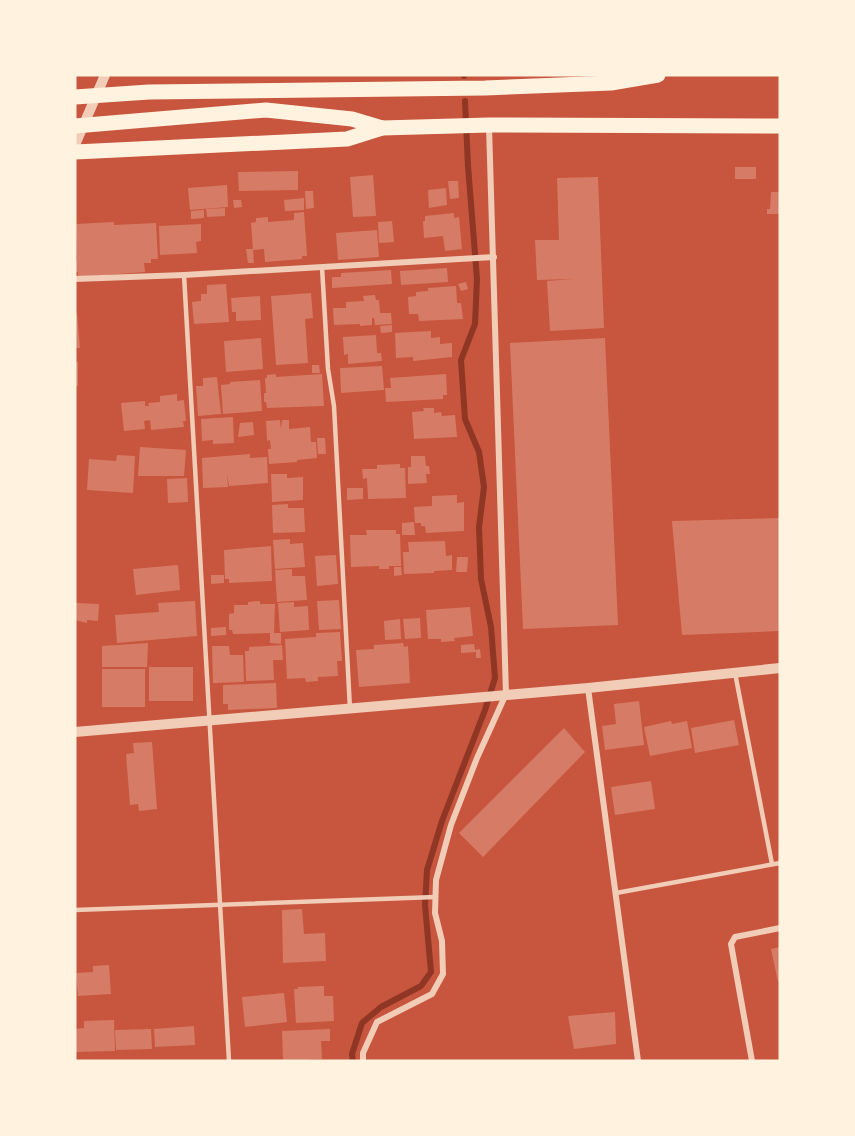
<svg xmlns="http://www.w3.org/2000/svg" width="855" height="1136" font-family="'Varela Round',sans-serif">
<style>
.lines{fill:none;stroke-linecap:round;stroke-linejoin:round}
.stream{stroke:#8f3625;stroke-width:6}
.building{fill:#d67c66}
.service{stroke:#f1ccb7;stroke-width:4.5}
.minor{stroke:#f1ccb7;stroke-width:6}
.tertiary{stroke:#f1ccb7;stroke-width:10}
.primary{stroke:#fff3e0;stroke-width:15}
</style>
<rect width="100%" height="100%" fill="#c8553d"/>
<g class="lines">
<g class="stream">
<polyline points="464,76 464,75"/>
<polyline points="353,1061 352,1054 362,1023 381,1007 421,986 431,972 425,905 427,870 442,821 485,710 495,678 491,627 481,579 479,527 484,487 479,452 465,419 461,360 475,324 477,279 468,166 465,101"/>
</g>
</g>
<g class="building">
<rect x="735" y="167" width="21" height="12"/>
<polygon points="298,171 298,190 239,191 238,172"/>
<polygon points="373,175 376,216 353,217 350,177"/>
<polygon points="598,177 604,328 550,331 547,281 572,279 537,280 535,240 559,240 557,178"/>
<polygon points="448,181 458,181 459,198 450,199"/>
<polygon points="227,185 228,207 190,210 188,188"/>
<polygon points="446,188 447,205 429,208 428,190"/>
<polygon points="305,191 313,191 314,208 306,209"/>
<polygon points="771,192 780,192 780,214 767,214 767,209 770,209"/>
<polygon points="304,198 304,210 285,211 284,200"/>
<polygon points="233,200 241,200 242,207 234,208"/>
<polygon points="225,208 225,216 207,217 206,209"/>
<polygon points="204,210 204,218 191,219 191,211"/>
<polygon points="304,212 307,256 302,256 302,259 265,262 264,249 253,250 251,223 256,222 256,218 268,217 268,222 294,220 294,213"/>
<polygon points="454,213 454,218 459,217 462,249 445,251 443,236 424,238 423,221 425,221 425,216"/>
<polygon points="392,221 394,242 379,243 378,222"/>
<polygon points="114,222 114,225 156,223 158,259 151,259 151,263 144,263 145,272 78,277 78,272 75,272 75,260 77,260 76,224"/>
<polygon points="201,224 201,241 196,242 197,253 160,255 159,226"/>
<polygon points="377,230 379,257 338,260 336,233"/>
<polygon points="246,249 253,249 254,263 248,263"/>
<polygon points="447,268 448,282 401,285 400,271"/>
<polygon points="391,270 392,284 332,288 332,277 341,277 341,273"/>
<polygon points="466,282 468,289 461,291 458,284"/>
<polygon points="226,284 229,322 194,324 192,302 201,301 201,294 207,294 207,285"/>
<polygon points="456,286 457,303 461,303 463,319 419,321 418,314 409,314 408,297 416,296 416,292 428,291 428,288"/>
<polygon points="311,293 313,318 305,319 308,363 276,365 271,296"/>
<polygon points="375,295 376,300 379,300 380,313 391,313 392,324 375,325 374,318 372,318 372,325 360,326 360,324 334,325 333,308 346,308 346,302 364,301 363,296"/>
<polygon points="260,296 261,320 236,321 236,312 232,312 231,298"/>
<polygon points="75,313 77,313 80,348 75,348"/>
<polygon points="392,325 392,332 381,333 380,326"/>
<polygon points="431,331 431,338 440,337 440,344 452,343 452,357 413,361 413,357 396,358 395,333"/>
<polygon points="376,335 377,353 381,353 382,361 348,364 348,354 344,355 343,337"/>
<polygon points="261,338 263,369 226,372 224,341"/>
<polygon points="605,338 618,625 523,629 510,343"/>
<rect x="75" y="362" width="3" height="24"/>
<polygon points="312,365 319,365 320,373 312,373"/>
<polygon points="382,366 384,390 341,393 340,368"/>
<polygon points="276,374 276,377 322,374 324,406 267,408 266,402 264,402 264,393 266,393 265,378 267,378 267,375"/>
<polygon points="446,374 447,395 443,395 443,399 386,402 385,388 391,388 390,378"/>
<polygon points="217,377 221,414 198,416 196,386 203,386 203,378"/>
<polygon points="260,380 262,411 223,414 221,385 230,384 230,382"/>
<polygon points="177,394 177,401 184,400 186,421 183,421 184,427 151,430 150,420 144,421 145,429 124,431 121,403 145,401 145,406 149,406 148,403 160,402 160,396"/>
<polygon points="423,408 434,408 434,413 441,412 442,416 455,415 457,437 414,439 412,412 424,411"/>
<polygon points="233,417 234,443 213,444 213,440 202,441 201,419"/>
<polygon points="280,420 281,429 282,420 289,420 289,429 310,427 311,442 316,442 317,458 297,460 297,462 269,464 268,449 271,449 270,440 267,441 266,421"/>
<polygon points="253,422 254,435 238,437 240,423"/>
<polygon points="317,438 325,438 326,454 318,454"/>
<polygon points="140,447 186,450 184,476 138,476"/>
<polygon points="250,454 250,458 267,457 268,483 229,486 227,474 228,487 203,488 202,458"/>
<polygon points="117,455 135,456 133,493 87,490 89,459 116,461"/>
<polygon points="411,456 425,456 426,466 429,466 430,474 426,474 427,483 408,484 408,467 411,467"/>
<polygon points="400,464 400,468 405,468 406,498 368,499 367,478 363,479 362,469 377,469 377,465"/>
<polygon points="271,474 287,474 287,478 303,477 303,500 272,502"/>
<polygon points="187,478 188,502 168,503 167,479"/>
<polygon points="347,488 363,488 363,499 347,500"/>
<polygon points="457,495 457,503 464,502 464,531 426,533 425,526 421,526 421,523 415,523 414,507 432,506 432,496"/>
<polygon points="288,504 288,508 304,508 305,532 273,533 272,505"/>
<polygon points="780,518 780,631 682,635 672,521"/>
<polygon points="414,522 415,535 402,535 402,523"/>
<polygon points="366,530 396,530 396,534 400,534 401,566 389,566 389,569 379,569 379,566 351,567 350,535 367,535"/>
<polygon points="290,539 290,544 303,543 305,567 275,569 273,540"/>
<polygon points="445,541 446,556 452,555 452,570 434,571 434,573 404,574 403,552 409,552 408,542"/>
<polygon points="271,546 272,581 229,583 229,579 225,579 224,550"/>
<polygon points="336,555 338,584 317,586 315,556"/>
<polygon points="457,557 468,557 467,572 456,572"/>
<polygon points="178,565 180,590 136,595 133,569"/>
<polygon points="394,567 401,567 402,575 394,576"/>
<polygon points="292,569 292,576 305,576 307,600 277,602 275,570"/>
<polygon points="211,575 224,575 224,583 211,584"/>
<polygon points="339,600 341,629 319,630 317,601"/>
<polygon points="195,601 197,636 117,643 115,615 159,612 158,603"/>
<polygon points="260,601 260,604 275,604 274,633 281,633 281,644 270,643 270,633 233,634 232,630 229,630 229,614 234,613 234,605 248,605 248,602"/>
<polygon points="294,602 294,607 308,606 309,630 280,632 278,603"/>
<polygon points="75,603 99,604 98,621 87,620 87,623 75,620"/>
<polygon points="470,607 473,636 454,638 455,641 441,642 441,639 428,639 426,610"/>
<polygon points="420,618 421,638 405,639 403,619"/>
<polygon points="400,619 401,639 385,640 384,621"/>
<polygon points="226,627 226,635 211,636 211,628"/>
<polygon points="340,632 342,661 337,661 338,676 318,677 318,681 306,682 305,678 287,679 285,639 316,637 316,633"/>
<polygon points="148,643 147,667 102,667 102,646"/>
<polygon points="403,643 404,647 408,646 410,683 359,687 356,650 374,649 374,645"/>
<polygon points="474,644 475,650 480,649 481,658 476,658 476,652 461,653 461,645"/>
<polygon points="282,645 283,660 273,660 274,680 246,681 245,651 249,651 249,647"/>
<polygon points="212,646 229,646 230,655 243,655 244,682 213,683"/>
<rect x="149" y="667" width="44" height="34"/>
<rect x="102" y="669" width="43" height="38"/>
<polygon points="276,683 277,708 228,710 228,704 223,704 223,685"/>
<polygon points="639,701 644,745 605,750 602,726 616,724 614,704"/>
<polygon points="734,720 739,745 695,753 691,728"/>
<polygon points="671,721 672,724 687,721 692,748 650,756 644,727"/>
<polygon points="564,728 585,752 483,857 459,833"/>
<polygon points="152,742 157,809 139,811 138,804 130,805 126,754 134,753 133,743"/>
<polygon points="651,781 655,809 615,815 611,787"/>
<polygon points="302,909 304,934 325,933 326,961 283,963 282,910"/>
<polygon points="780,947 780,981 778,982 771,949"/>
<polygon points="109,965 111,994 78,996 76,973 93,972 93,966"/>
<polygon points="324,986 324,996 333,996 334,1021 296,1023 294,989 298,989 298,987"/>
<polygon points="284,993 287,1022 245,1027 242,997"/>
<polygon points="615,1012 616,1044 574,1049 568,1016"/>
<polygon points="114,1020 115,1051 75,1052 75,1029 84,1028 84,1021"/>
<polygon points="194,1026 195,1045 155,1047 154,1029"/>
<polygon points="151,1029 152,1049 116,1050 115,1030"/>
<polygon points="330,1029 330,1041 321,1041 322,1059 283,1061 282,1031"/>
</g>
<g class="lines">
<g class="service">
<polyline points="322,267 328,369 334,406 350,709"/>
<polyline points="184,275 229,1061"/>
<polyline points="735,673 772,864"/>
<polyline points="616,893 780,863"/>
<polyline points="75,910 436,897"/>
</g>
<g class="minor">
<polyline points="75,279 184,275 494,257"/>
<polyline points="588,688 638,1061"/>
<polyline points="363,1061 363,1053 377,1022 432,994 443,974 442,941 435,913 436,880 451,825 477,758 506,694 489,126"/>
<polyline points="752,1061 731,944 735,937 780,928"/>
</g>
<g class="tertiary">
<polyline points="75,145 105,75"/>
<polyline points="75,732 588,688 780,668"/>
</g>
<g class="primary">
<polyline points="75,97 149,92 485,88 611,83 658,75"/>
<polyline points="75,126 266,110 352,119 382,128"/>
<polyline points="75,152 347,139 382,128 489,125 780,126"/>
</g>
</g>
<rect width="855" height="1136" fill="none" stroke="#fff3e0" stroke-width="153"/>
</svg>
